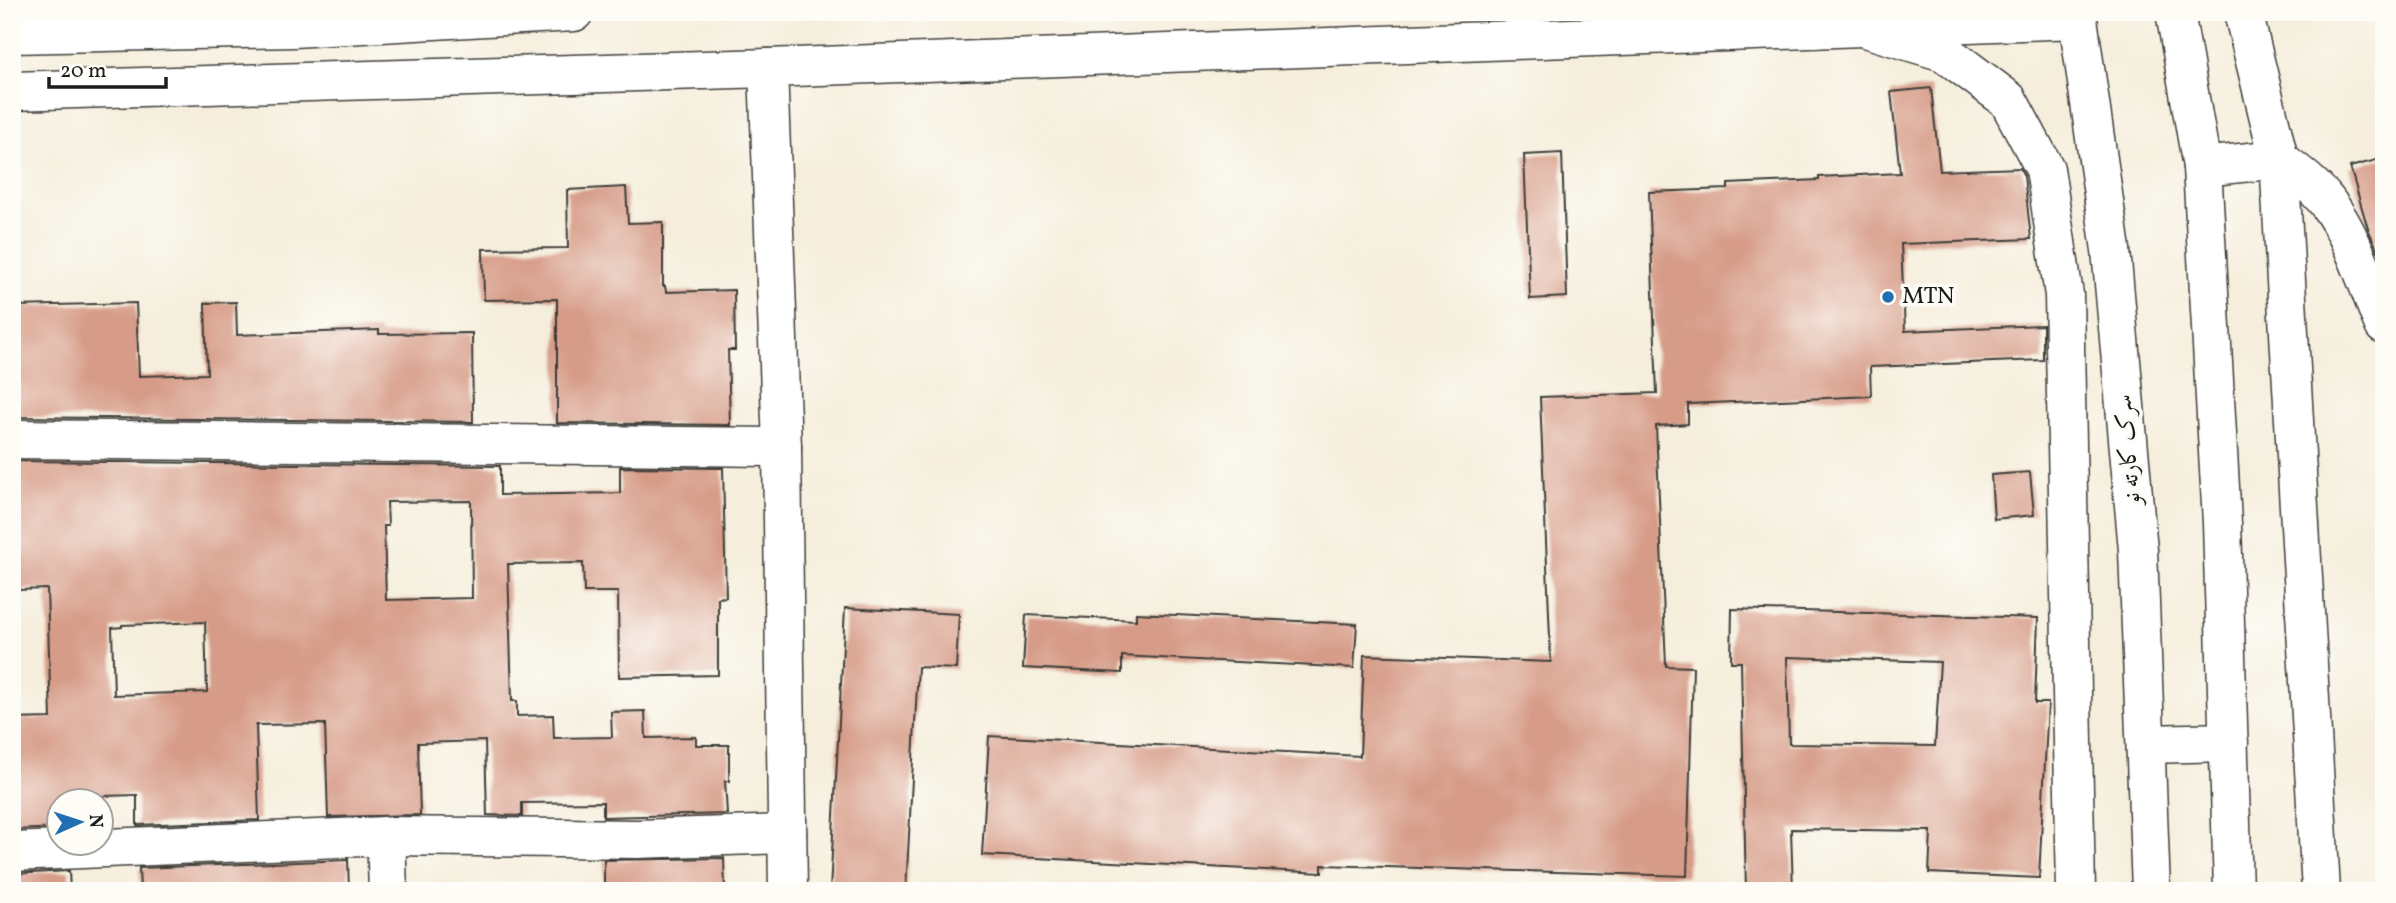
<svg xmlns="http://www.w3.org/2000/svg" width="2396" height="903" font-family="Vollkorn,Amiri,serif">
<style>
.building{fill:#d79c88;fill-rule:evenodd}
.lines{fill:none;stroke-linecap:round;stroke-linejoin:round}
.minor-casing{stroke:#3d3c39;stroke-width:41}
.major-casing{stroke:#3d3c39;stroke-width:41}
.highway-casing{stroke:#3d3c39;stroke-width:41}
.minor{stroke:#fff;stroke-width:38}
.major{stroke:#fff;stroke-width:38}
.highway{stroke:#fff;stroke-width:38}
.poi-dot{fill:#1f6fb2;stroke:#fdfcf7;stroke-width:2.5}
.labels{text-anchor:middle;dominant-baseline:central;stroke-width:7;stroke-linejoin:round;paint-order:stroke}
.poi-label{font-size:24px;fill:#1c1c1c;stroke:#fdfcf7;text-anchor:start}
.street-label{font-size:24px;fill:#1c1c1c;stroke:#fdfcf7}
</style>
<rect width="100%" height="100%" fill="#fdfcf7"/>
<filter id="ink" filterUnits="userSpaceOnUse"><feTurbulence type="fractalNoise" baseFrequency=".0143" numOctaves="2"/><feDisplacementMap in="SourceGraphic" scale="14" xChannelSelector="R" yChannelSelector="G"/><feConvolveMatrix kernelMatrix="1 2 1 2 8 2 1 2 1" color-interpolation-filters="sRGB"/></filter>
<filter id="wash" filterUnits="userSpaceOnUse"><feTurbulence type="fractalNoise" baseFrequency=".00686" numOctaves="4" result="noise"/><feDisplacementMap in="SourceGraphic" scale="28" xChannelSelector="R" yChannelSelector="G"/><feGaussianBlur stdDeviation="1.57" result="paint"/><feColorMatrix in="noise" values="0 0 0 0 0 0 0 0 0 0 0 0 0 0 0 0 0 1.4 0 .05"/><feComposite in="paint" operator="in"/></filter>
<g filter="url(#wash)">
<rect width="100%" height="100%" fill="#f5eedc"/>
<g id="blocks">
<g class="building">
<polygon points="1931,88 1940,171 2020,168 2024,176 2031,239 1901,244 1905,331 2043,325 2043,360 1870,367 1871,396 1688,404 1688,424 1656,426 1666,666 1693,667 1687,876 1322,865 1322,873 982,855 989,736 1360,756 1364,655 1551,662 1540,397 1657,393 1649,192 1728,189 1728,184 1819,180 1819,177 1900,173 1891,92"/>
<polygon points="1562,153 1567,297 1530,299 1524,155"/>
<polygon points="2384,158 2384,251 2378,251 2368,229 2350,167"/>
<polygon points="626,187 628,223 663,222 663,286 665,286 666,292 734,290 735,350 728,350 730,425 557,423 557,299 484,300 483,249 568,248 567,190"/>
<polygon points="236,302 237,335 379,330 379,334 472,333 473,422 12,417 12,310 15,310 15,306 136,303 139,376 207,374 205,303"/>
<path d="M 12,461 L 500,466 L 500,495 L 620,493 L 620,467 L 723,468 L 726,597 L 718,598 L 718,675 L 619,677 L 618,592 L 584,592 L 583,563 L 508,564 L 512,701 L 517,701 L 517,716 L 553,715 L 554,738 L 612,737 L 611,712 L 645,711 L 646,738 L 696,737 L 696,745 L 729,745 L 729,781 L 725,781 L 727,814 L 603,817 L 603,802 L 522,803 L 522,816 L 487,815 L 485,741 L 418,743 L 420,815 L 328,817 L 325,724 L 256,725 L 259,820 L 137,825 L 137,795 L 67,797 L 67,802 L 60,802 L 60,828 L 12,830 L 12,719 L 51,718 L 47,589 L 17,590 L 15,551 L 12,551 ZM 471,501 L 472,598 L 386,600 L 384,526 L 388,526 L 387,502 ZM 205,622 L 207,692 L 114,695 L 112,628 L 122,627 L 122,625 Z"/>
<polygon points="2030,472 2034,515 1994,519 1991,475"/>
<polygon points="845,608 959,614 956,669 918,667 906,891 830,891"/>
<path d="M 1732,609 L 2038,618 L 2035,703 L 2048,703 L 2039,878 L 1929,873 L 1931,831 L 1791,829 L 1793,891 L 1746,891 L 1741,662 L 1731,662 ZM 1787,657 L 1940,662 L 1935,746 L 1789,744 Z"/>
<polygon points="1136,613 1357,624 1354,668 1122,656 1122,673 1023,668 1026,615 1136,620"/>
<polygon points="724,858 725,891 604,890 604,860"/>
<polygon points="348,860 349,891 140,891 139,868"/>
<polygon points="69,871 70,891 12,891 12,874"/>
</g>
</g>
</g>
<g filter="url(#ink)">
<use href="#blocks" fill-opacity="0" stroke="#3d3c39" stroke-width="2"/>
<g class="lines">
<defs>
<g id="minor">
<polyline points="2243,12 2279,159 2321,891"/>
<polyline points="1868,29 1944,52 2008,100 2045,169 2064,295 2076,891"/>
<polyline points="768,68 782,447 788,891"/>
<path d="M 2202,167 L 2279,159 C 2296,172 2314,185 2327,202 C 2354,238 2367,285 2384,325"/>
<polyline points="12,439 782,447"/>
<polyline points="386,836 388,891"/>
<polyline points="12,852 386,836 637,839 787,834"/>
</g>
<g id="major">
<polyline points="12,34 293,28 574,12"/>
<polyline points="12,91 768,68 2078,19"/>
</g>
<g id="highway">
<polyline points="2077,12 2111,250 2138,550 2151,891"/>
<polyline points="2175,12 2202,167 2222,523 2233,891"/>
<polyline points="2147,744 2229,742"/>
</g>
</defs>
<use href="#minor" class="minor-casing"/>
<use href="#major" class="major-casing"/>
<use href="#highway" class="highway-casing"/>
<use href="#minor" class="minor"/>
<use href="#major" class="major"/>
<use href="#highway" class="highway"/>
</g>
</g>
<circle class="poi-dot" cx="1888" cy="297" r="7"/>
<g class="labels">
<g class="poi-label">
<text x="1902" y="297">MTN</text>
</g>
<g class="street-label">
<text transform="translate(2129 450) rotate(-95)">سرک کارته نو</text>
</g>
</g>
<rect width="2396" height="903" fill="none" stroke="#fdfcf7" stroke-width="42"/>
<g transform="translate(80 822) rotate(87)"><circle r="33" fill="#fdfcf7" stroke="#a3a29f" stroke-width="2"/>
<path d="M0-5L12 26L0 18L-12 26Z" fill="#1f6fb2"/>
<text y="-10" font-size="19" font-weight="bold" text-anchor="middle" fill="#1c1c1c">N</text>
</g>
<path d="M49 77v10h117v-10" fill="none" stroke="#1c1c1c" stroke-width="3.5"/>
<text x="60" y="77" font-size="21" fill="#1c1c1c" stroke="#fdfcf7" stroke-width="5" paint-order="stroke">20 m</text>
</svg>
